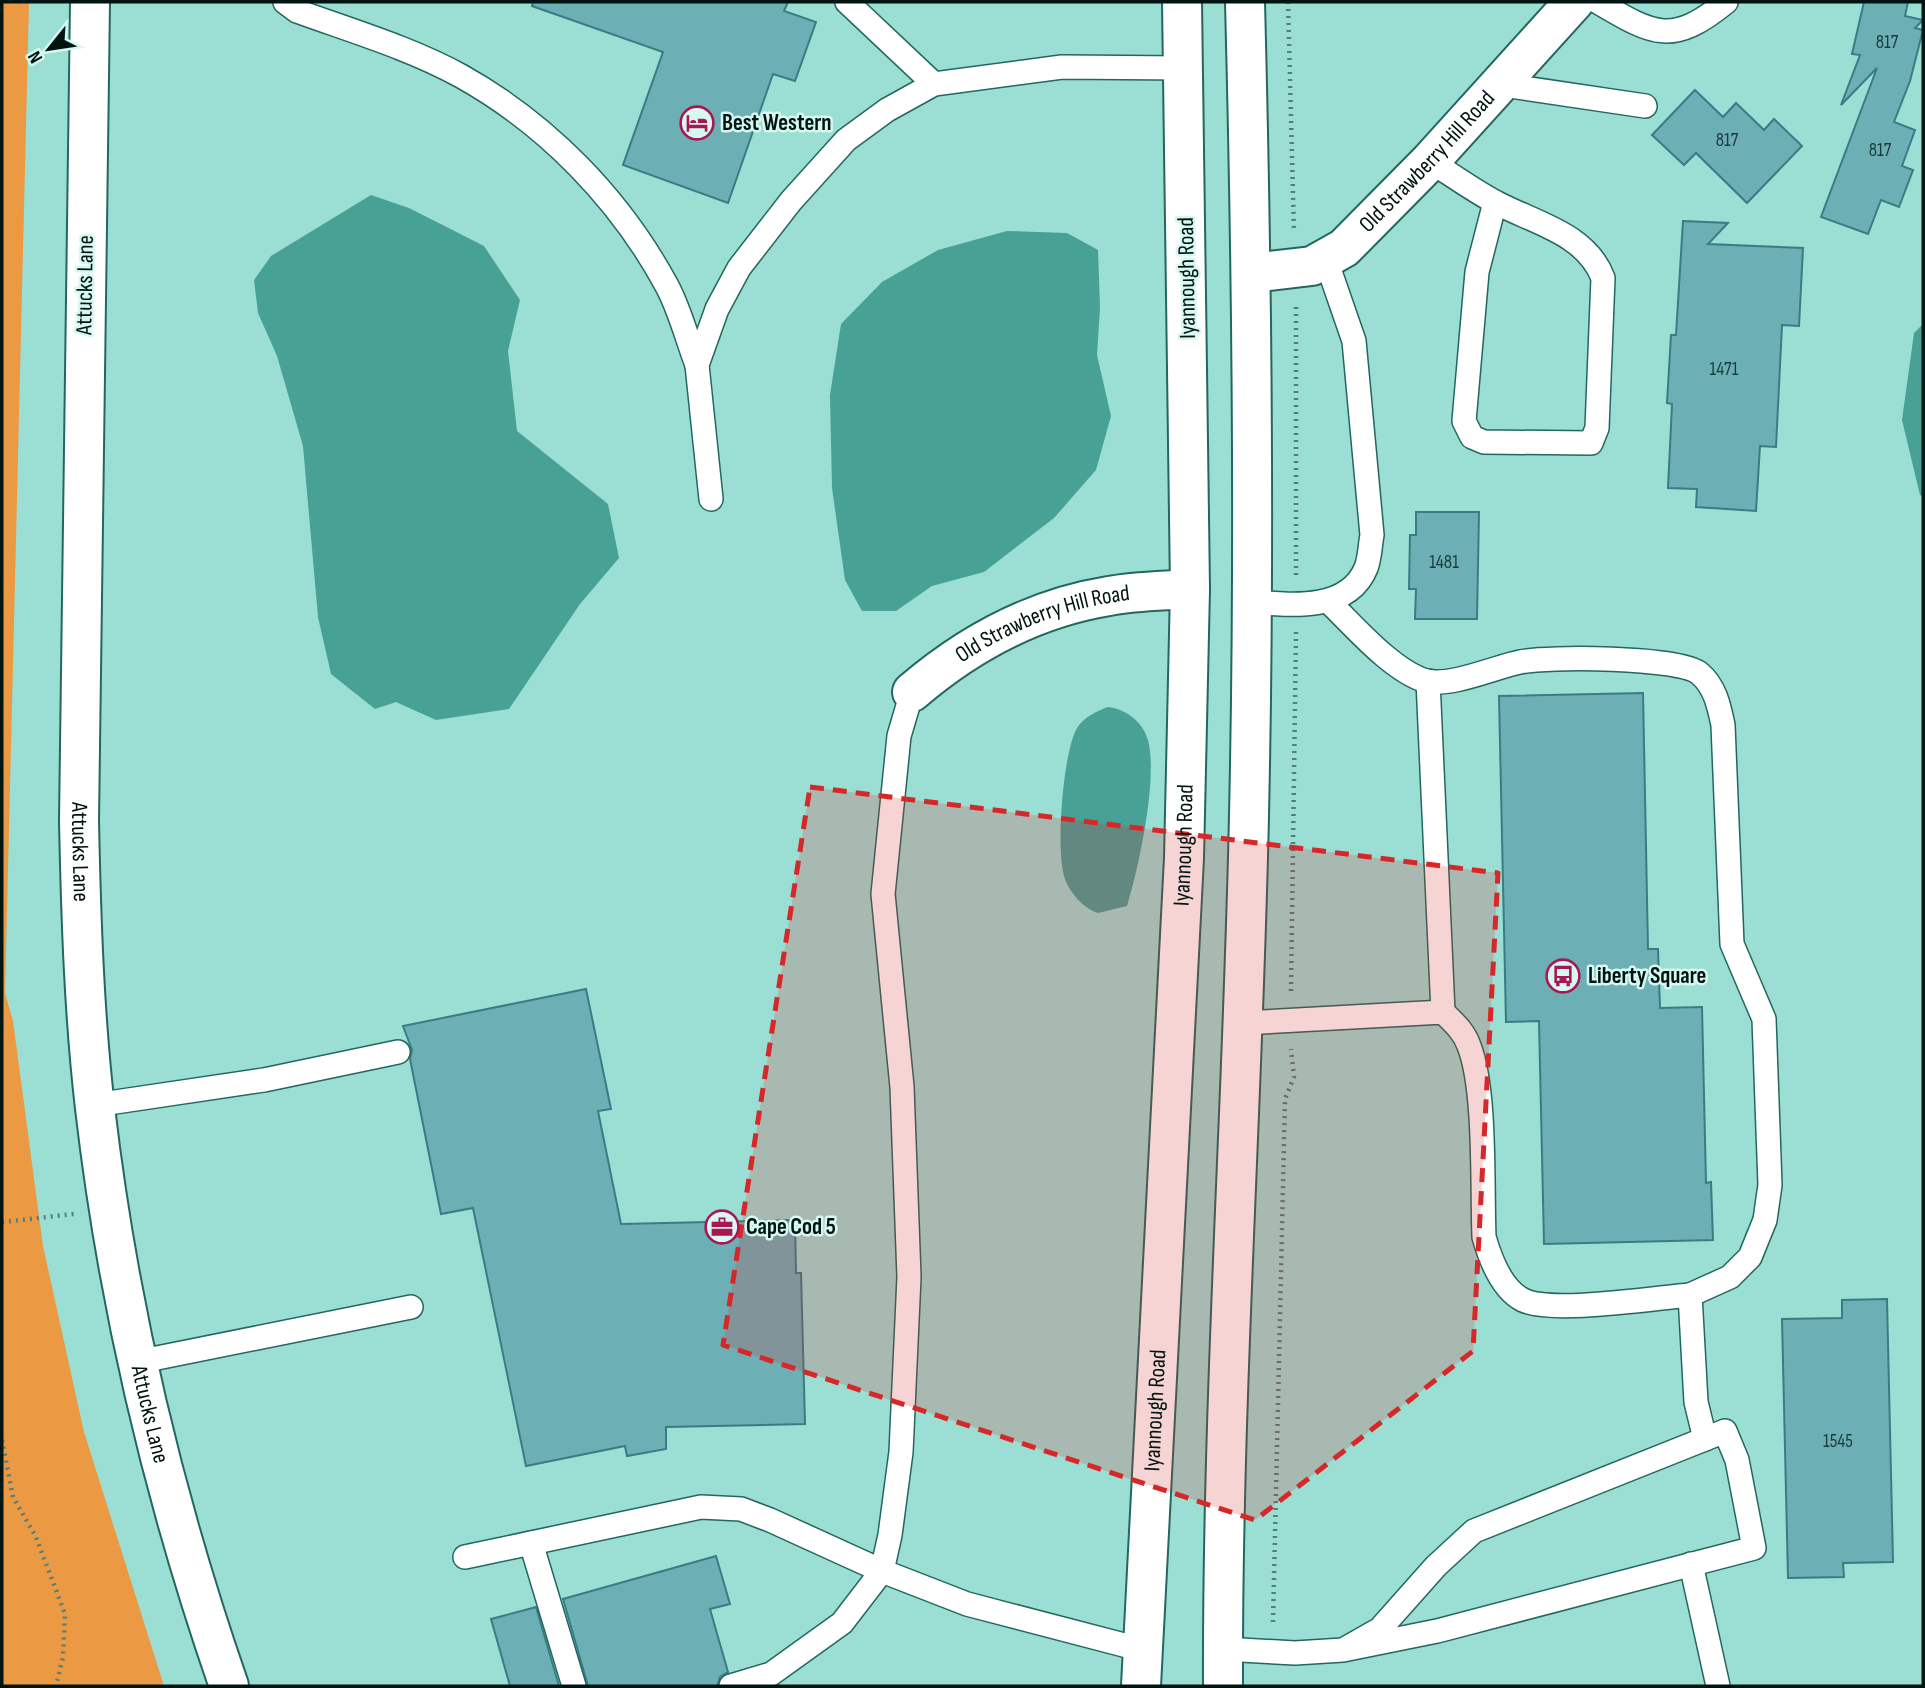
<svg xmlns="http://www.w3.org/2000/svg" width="1925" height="1688" font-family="'Sofia Sans Condensed',sans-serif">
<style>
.green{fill:#ec9943}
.water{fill:#47a195}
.building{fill:#6cb0b6;stroke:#397d84;stroke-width:2}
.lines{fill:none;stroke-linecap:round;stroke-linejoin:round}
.service-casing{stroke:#23675f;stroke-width:26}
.minor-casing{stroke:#23675f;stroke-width:42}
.primary-casing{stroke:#23675f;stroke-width:42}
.path{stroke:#527f78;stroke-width:4.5;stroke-dasharray:2 5;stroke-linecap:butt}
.service{stroke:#fff;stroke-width:23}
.minor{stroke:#fff;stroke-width:38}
.primary{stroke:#fff;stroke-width:38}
.marked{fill:#d62828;fill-opacity:0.2;stroke:#d62828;stroke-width:5;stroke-dasharray:14 9;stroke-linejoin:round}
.labels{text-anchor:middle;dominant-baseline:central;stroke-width:5;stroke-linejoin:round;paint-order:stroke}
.number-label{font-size:19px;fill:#1b3b3a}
.poi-label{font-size:23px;font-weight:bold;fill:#001411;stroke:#d7f7f1;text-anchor:start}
.street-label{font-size:23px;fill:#001411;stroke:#d7f7f1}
</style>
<rect width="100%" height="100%" fill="#9bded3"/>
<polygon class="green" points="2,2 29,2 5,993 13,1021 43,1246 84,1432 164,1686 2,1686"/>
<g class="water">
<polygon points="371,195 409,208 484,246 520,300 508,351 517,431 608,504 619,558 580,604 509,709 436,720 396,702 375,709 331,674 318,617 303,446 277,356 258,313 254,280 271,256"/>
<polygon points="1007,231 1067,233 1098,250 1100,308 1097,355 1111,416 1096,470 1054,518 984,572 932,586 896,611 862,611 845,580 832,488 830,395 841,324 882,282 938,250"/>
<polygon points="1923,324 1923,497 1920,495 1902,420 1914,333"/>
<path d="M 1108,707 C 1126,709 1143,722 1148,740 C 1158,778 1139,867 1127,906 L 1098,913 C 1083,908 1070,893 1065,879 C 1055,852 1063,752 1077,728 C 1084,717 1097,711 1108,707 Z"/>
</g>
<g class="building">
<polygon points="533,2 788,2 784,11 816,22 795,81 773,74 728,203 623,165 663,52 532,6"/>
<polygon points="1864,2 1908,2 1905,16 1923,20 1915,28 1923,30 1910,81 1894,122 1915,130 1902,166 1913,170 1899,207 1881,200 1868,234 1821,217 1877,68 1841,105 1860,55 1852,54"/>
<polygon points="1695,90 1723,117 1736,103 1764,130 1774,119 1802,146 1747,203 1696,153 1684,165 1652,135"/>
<polygon points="1683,221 1728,223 1708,244 1803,248 1799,326 1782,325 1776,447 1760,446 1756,511 1696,507 1697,489 1668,488 1672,404 1667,403 1671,335 1676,335"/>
<polygon points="1416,512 1479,512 1477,619 1415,619 1416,589 1409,589 1410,535 1416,535"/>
<polygon points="1643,693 1648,949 1658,949 1660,1008 1702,1007 1706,1183 1711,1182 1713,1240 1544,1244 1539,1021 1506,1022 1499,696"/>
<polygon points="586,989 611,1109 598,1111 621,1224 795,1220 796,1273 801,1273 805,1424 666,1427 666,1449 627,1456 625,1446 526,1466 473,1208 441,1214 410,1059 412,1050 403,1026"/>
<polygon points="1887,1299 1893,1562 1843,1563 1844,1577 1788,1578 1782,1319 1842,1318 1842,1300"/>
<polygon points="716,1556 730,1604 710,1609 728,1672 720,1677 717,1686 588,1686 563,1599"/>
<polygon points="536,1607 559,1686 510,1686 491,1619"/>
</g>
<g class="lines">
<defs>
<g id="service">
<path d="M 285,2 L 297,11 C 352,31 410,48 461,76 C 547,124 620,199 667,286 C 680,310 687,339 697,365 L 717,309 L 739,268 L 791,201 L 846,140 L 887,110 L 934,84 L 1062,67 L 1183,68"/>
<polyline points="847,2 934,84"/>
<path d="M 1598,2 C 1654,35 1672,46 1726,2"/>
<polyline points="1497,84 1645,106"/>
<path d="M 1430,161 C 1452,175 1473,190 1495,202 C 1534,223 1586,233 1603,278 L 1597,428 L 1591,443 L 1484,442 L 1472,437 L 1464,421 L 1477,272 L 1495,202"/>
<polyline points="697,365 711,499"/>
<path d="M 1328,601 C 1353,625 1392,671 1426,681 C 1451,687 1495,667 1520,662 C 1548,656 1678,657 1699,673 C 1715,686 1719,706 1723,725 L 1732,944 L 1764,1019 L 1770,1185 L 1765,1220 L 1750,1257 L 1730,1277 L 1690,1295"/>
<path d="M 1252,602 C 1290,605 1348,612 1366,568 C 1370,558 1370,545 1372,535 L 1354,341 L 1326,260"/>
<polyline points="1428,681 1443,1012"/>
<path d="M 1243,1023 L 1443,1012 C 1453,1022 1464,1031 1469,1046 C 1486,1089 1482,1187 1484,1237 C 1490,1258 1501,1289 1523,1300 C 1551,1314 1654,1298 1690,1295 L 1696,1402 L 1705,1439"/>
<polyline points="95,1105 264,1080 398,1052"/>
<polyline points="137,1362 411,1307"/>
<polyline points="531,1543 574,1686"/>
<polyline points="465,1557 701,1507 741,1509 770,1520 882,1571 967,1604 1143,1650"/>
<polyline points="1691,1564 1718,1686"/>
<polyline points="1223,1649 1295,1653 1343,1650 1437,1631 1754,1548 1737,1460 1725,1431 1474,1531 1436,1566 1380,1629 1343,1650"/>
<polyline points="731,1686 771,1674 842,1623 882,1571 890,1535 901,1452 909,1277 902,1087 883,894 899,736 912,692"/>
</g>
<g id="minor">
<path id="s1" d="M 90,2 L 79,821 C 81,917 84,1013 95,1108 C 118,1305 164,1499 229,1686"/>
<path id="s2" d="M 1252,273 L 1312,266 L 1344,248 L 1430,161 L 1574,2"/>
<path id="s3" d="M 912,692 C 968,644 1035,608 1109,596 C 1135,591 1163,591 1190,589"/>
</g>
<g id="primary">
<path id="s4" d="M 1141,1686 L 1184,858 L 1190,589 L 1182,2"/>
<path d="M 1223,1686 C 1222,1396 1243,1105 1249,815 C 1255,543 1252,273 1245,2"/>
</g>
</defs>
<use href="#service" class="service-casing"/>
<use href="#minor" class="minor-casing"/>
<use href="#primary" class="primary-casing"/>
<g class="path">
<polyline points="1288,2 1294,232"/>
<polyline points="1296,575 1296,307"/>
<polyline points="1291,991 1296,632"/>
<polyline points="2,1222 74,1214"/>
<polyline points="2,1440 13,1497 36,1537 65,1614 63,1657 56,1686"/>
<polyline points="1273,1622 1285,1099 1294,1077 1291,1049"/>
</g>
<use href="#service" class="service"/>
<use href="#minor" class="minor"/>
<use href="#primary" class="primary"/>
</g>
<path class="marked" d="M 810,787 L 1498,873 L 1473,1351 L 1255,1520 L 723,1345 Z"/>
<defs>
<symbol id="hotel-ring" viewBox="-11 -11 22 22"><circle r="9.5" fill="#d7f7f1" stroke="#a81753" stroke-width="1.5"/><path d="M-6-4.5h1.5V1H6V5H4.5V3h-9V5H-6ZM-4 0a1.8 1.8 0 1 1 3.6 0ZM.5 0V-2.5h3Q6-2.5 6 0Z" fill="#a81753"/></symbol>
<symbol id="bus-ring" viewBox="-11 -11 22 22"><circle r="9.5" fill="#d7f7f1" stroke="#a81753" stroke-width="1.5"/><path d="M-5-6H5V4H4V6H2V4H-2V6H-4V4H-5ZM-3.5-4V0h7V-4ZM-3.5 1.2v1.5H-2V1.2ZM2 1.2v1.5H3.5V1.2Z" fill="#a81753"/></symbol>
<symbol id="office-ring" viewBox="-11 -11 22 22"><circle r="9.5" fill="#d7f7f1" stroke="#a81753" stroke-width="1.5"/><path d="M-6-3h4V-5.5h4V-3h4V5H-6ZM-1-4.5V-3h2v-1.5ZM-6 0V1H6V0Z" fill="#a81753"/></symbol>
</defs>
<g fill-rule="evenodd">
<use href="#hotel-ring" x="678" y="104" width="38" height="38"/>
<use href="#bus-ring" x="1544" y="957" width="38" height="38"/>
<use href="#office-ring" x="703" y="1208" width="38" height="38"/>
</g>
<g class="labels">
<g class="number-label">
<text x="1887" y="42">817</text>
<text x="1727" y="140">817</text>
<text x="1880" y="150">817</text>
<text x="1724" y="369">1471</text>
<text x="1444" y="562">1481</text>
<text x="1838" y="1441">1545</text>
</g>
<g class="poi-label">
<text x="722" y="123">Best Western</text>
<text x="1588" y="976">Liberty Square</text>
<text x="746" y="1227">Cape Cod 5</text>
</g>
<g class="street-label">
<text stroke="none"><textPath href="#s2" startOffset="217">Old Strawberry Hill Road</textPath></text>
<text transform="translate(1187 278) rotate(-91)">Iyannough Road</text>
<text transform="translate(85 285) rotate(-89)">Attucks Lane</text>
<text stroke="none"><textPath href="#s3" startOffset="150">Old Strawberry Hill Road</textPath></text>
<text stroke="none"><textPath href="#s4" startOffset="842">Iyannough Road</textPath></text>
<text stroke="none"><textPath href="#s1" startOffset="850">Attucks Lane</textPath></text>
<text stroke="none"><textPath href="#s4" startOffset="276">Iyannough Road</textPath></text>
<text stroke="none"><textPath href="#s1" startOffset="1418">Attucks Lane</textPath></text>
</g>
</g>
<rect width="1925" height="1688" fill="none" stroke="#001411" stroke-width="7"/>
<g transform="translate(49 49) rotate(240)" stroke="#d7f7f1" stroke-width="5" paint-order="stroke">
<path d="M0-5L12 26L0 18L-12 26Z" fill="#001411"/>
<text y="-10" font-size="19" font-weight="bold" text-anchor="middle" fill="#001411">N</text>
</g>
</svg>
